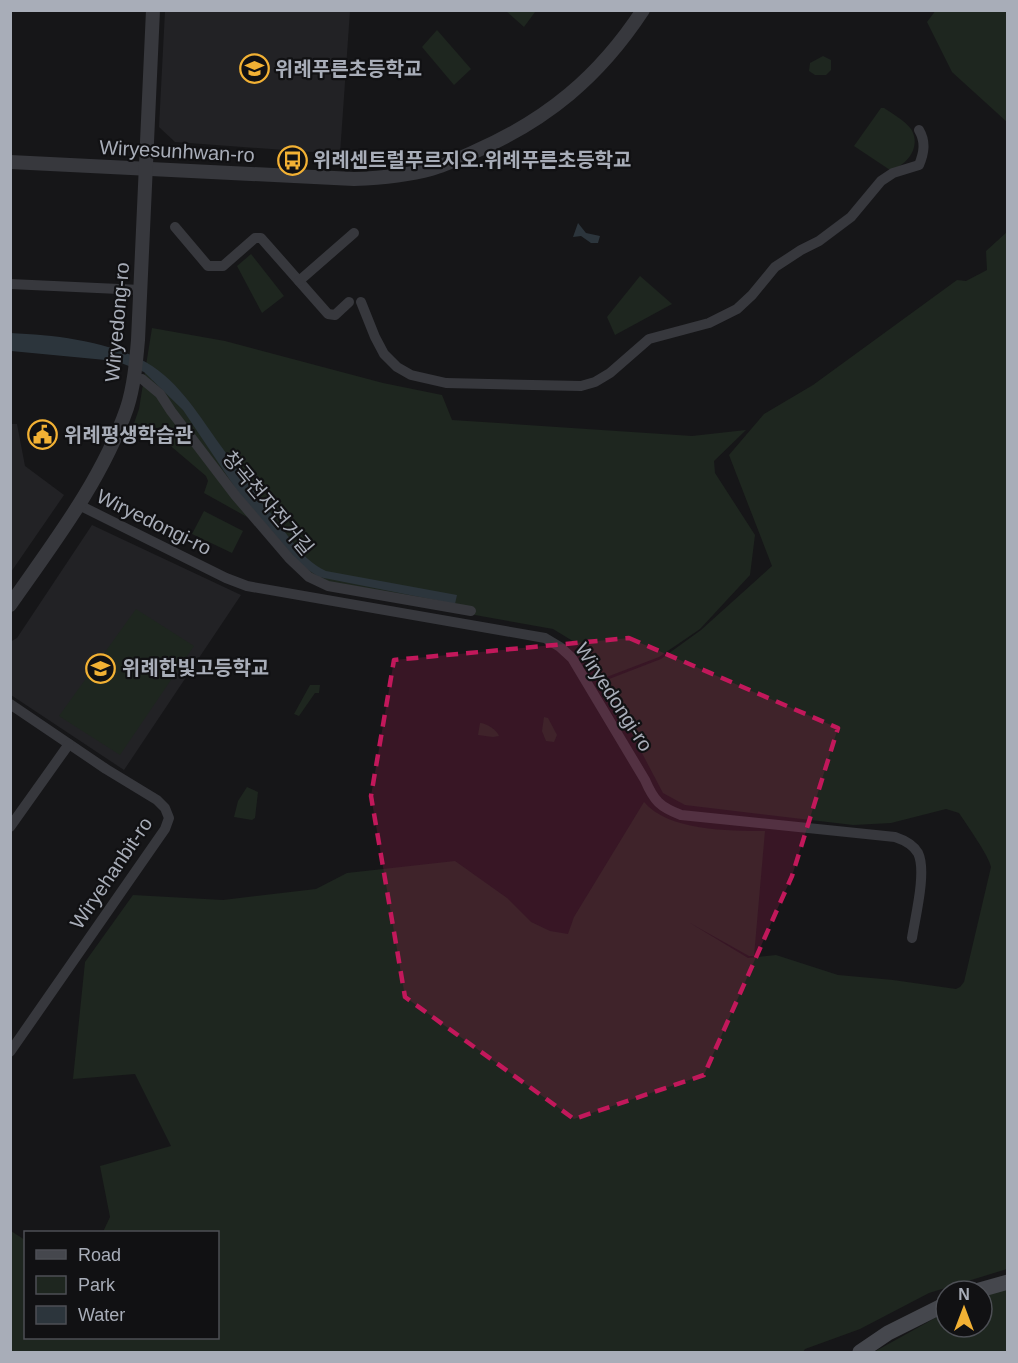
<svg xmlns="http://www.w3.org/2000/svg" width="1018" height="1363" font-family="Helvetica,'Noto Sans KR',sans-serif">
<style>
.built{fill:#222225}
.green{fill:#1e261f}
.water{fill:#2c353c}
.lines{fill:none;stroke-linecap:round;stroke-linejoin:round}
.minor{stroke:#37383d;stroke-width:10}
.tertiary{stroke:#37383d;stroke-width:14}
.secondary{stroke:#45474d;stroke-width:15}
.marked{fill:#c2185b;fill-opacity:0.2;stroke:#c2185b;stroke-width:4.5;stroke-dasharray:12 8;stroke-linejoin:round}
.labels{text-anchor:middle;dominant-baseline:central;stroke-width:4.5;stroke-linejoin:round;paint-order:stroke}
.poi-label{font-size:20px;font-weight:bold;fill:#a8adb8;stroke:#111113;text-anchor:start}
.street-label{font-size:20px;fill:#a8adb8;stroke:#111113}
</style>
<rect width="100%" height="100%" fill="#161618"/>
<g class="built">
<polygon points="165,11 350,11 340,154 175,142 159,127"/>
<polygon points="11,424 17,424 25,466 64,495 11,572"/>
<polygon points="92,525 241,595 124,770 11,695 10,642 17,638"/>
</g>
<g class="green">
<polygon points="936,10 1007,11 1007,122 952,72 927,22"/>
<polygon points="506,11 533,11 535,12 524,27"/>
<polygon points="437,30 471,69 454,85 422,47"/>
<polygon points="823,56 831,60 831,70 826,75 815,75 809,71 810,63"/>
<path d="M 881,108 L 884,108 C 893,114 904,120 911,129 C 922,146 907,166 890,170 L 854,146 Z"/>
<path d="M 1007,232 L 1007,1269 L 929,1293 L 860,1329 L 805,1349 L 803,1352 L 11,1352 L 11,1231 L 25,1240 L 26,1338 L 218,1338 L 218,1232 L 103,1232 L 110,1217 L 100,1166 L 171,1146 L 135,1074 L 73,1079 L 85,962 L 133,895 L 223,900 L 316,889 L 347,873 L 455,861 L 507,898 L 531,922 L 550,931 L 568,934 L 574,917 L 644,802 C 668,831 730,831 765,831 L 754,956 L 749,956 L 690,923 L 748,958 L 776,955 L 838,975 L 893,980 L 956,989 L 960,987 L 964,982 L 991,867 C 989,856 967,825 959,813 L 946,809 L 891,823 L 853,825 L 685,805 L 663,793 L 604,681 L 661,659 L 701,630 L 772,566 L 729,455 L 764,414 L 813,385 L 957,280 L 966,281 L 987,270 L 986,251 Z"/>
<polygon points="251,254 284,296 262,313 237,266"/>
<polygon points="640,276 672,304 615,335 607,317"/>
<polygon points="152,328 225,341 383,383 442,395 452,420 692,436 746,430 714,461 715,473 755,535 750,575 700,629 659,657 604,678 576,643 553,629 323,588 256,522 204,493 208,481 206,476 153,431 132,429 139,409"/>
<polygon points="204,511 243,531 232,553 192,534"/>
<polygon points="136,609 194,646 120,755 59,716"/>
<polygon points="310,685 320,685 319,693 315,693 299,716 294,714"/>
<polygon points="544,717 548,718 557,735 554,742 546,741 542,731"/>
<path d="M 480,723 C 486,723 497,730 499,736 L 493,737 L 478,735 Z"/>
<polygon points="247,787 258,792 255,818 252,820 234,817 238,801"/>
<polygon points="1007,1289 1007,1352 874,1352 946,1312 946,1327 982,1327 982,1296"/>
</g>
<g class="water">
<polygon points="578,223 586,233 600,236 598,243 591,243 581,236 573,237"/>
<path d="M 10,333 C 54,335 100,340 140,359 C 175,376 197,412 218,442 C 236,467 254,492 273,516 C 289,536 302,560 326,571 L 457,595 L 455,604 L 319,577 L 302,566 L 238,492 L 183,410 L 144,372 L 116,361 L 11,351 Z"/>
</g>
<g class="lines">
<g class="minor">
<polyline points="175,227 208,266 223,266 255,238 261,238 328,314 335,315 349,302"/>
<polyline points="299,281 354,233"/>
<polyline points="10,284 141,290"/>
<path d="M 361,302 L 375,337 L 384,354 L 397,367 L 411,375 L 446,383 L 581,386 L 595,382 L 610,373 L 649,339 L 709,323 L 737,309 L 752,295 L 775,267 L 801,250 L 819,241 L 851,217 L 881,181 L 893,173 L 919,165 C 924,153 926,142 919,130"/>
<polyline points="142,379 160,394 171,411 235,495 289,558 309,577 328,586 471,611"/>
<path d="M 79,505 L 226,578 L 247,586 L 545,638 L 560,647 L 572,658 L 645,780 C 654,801 660,807 681,815 L 895,837 C 904,840 913,844 918,853 C 927,871 915,918 912,938"/>
<polyline points="10,704 106,769 157,800 165,808 169,818 165,829 10,1052"/>
<polyline points="10,827 69,744"/>
</g>
<g class="tertiary">
<path d="M 10,162 L 354,179 C 380,178 406,176 431,169 C 445,165 460,158 474,152 C 547,120 599,77 643,10"/>
<path d="M 10,605 C 54,542 102,480 127,408 C 134,386 136,363 138,340 L 153,10"/>
</g>
<g class="secondary">
<polyline points="976,1291 1008,1282"/>
<polyline points="860,1352 888,1333 946,1304"/>
</g>
</g>
<path class="marked" d="M 629,638 L 838,728 L 792,876 L 704,1075 L 574,1119 L 405,997 L 371,796 L 394,660 Z"/>
<defs>
<symbol id="school-ring" viewBox="-11 -11 22 22"><circle r="9.5" fill="#111113" stroke="#f2b134" stroke-width="1.5"/><path d="M0-5L7-2L0 1L-7-2ZM-4 1L0 2.5L4 1V4Q0 6-4 4Z" fill="#f2b134"/></symbol>
<symbol id="bus-ring" viewBox="-11 -11 22 22"><circle r="9.5" fill="#111113" stroke="#f2b134" stroke-width="1.5"/><path d="M-5-6H5V4H4V6H2V4H-2V6H-4V4H-5ZM-3.5-4V0h7V-4ZM-3.5 1.2v1.5H-2V1.2ZM2 1.2v1.5H3.5V1.2Z" fill="#f2b134"/></symbol>
<symbol id="civic-ring" viewBox="-11 -11 22 22"><circle r="9.5" fill="#111113" stroke="#f2b134" stroke-width="1.5"/><path d="M-.6-6.5H3V-4.5H.6V-3L4-1V1h2V6H-6V1h2V-1L-.6-3ZM-1.2 2.5V6h2.4V2.5Z" fill="#f2b134"/></symbol>
</defs>
<g fill-rule="evenodd">
<use href="#school-ring" x="238" y="52" width="33" height="33"/>
<use href="#bus-ring" x="276" y="144" width="33" height="33"/>
<use href="#civic-ring" x="26" y="418" width="33" height="33"/>
<use href="#school-ring" x="84" y="652" width="33" height="33"/>
</g>
<g class="labels">
<g class="poi-label">
<text x="275" y="69">위례푸른초등학교</text>
<text x="313" y="160">위례센트럴푸르지오.위례푸른초등학교</text>
<text x="64" y="435">위례평생학습관</text>
<text x="122" y="668">위례한빛고등학교</text>
</g>
<g class="street-label">
<text transform="translate(177 151) rotate(3)">Wiryesunhwan-ro</text>
<text transform="translate(117 322) rotate(-85)">Wiryedong-ro</text>
<text transform="translate(268 503) rotate(50)">창곡천자전거길</text>
<text transform="translate(154 522) rotate(26)">Wiryedongi-ro</text>
<text transform="translate(614 697) rotate(57)">Wiryedongi-ro</text>
<text transform="translate(111 873) rotate(-56)">Wiryehanbit-ro</text>
</g>
</g>
<rect width="1018" height="1363" fill="none" stroke="#a8adb8" stroke-width="24"/>
<rect x="24" y="1231" width="195" height="108" fill="#111113" stroke="#4d4f55" stroke-width="1.5"/>
<rect x="36" y="1250" width="30" height="9" fill="#45474d" stroke="#4d4f55" stroke-width="1.5"/>
<text x="78" y="1261" font-size="18" fill="#a8adb8">Road</text>
<rect x="36" y="1276" width="30" height="18" fill="#1e261f" stroke="#4d4f55" stroke-width="1.5"/>
<text x="78" y="1291" font-size="18" fill="#a8adb8">Park</text>
<rect x="36" y="1306" width="30" height="18" fill="#2c353c" stroke="#4d4f55" stroke-width="1.5"/>
<text x="78" y="1321" font-size="18" fill="#a8adb8">Water</text>
<g transform="translate(964 1309)"><circle r="28" fill="#111113" stroke="#4d4f55" stroke-width="1.5"/>
<path d="M0-4.5L10 22L0 15L-10 22Z" fill="#f2b134"/>
<text y="-9" font-size="16" font-weight="bold" text-anchor="middle" fill="#a8adb8">N</text>
</g>
</svg>
